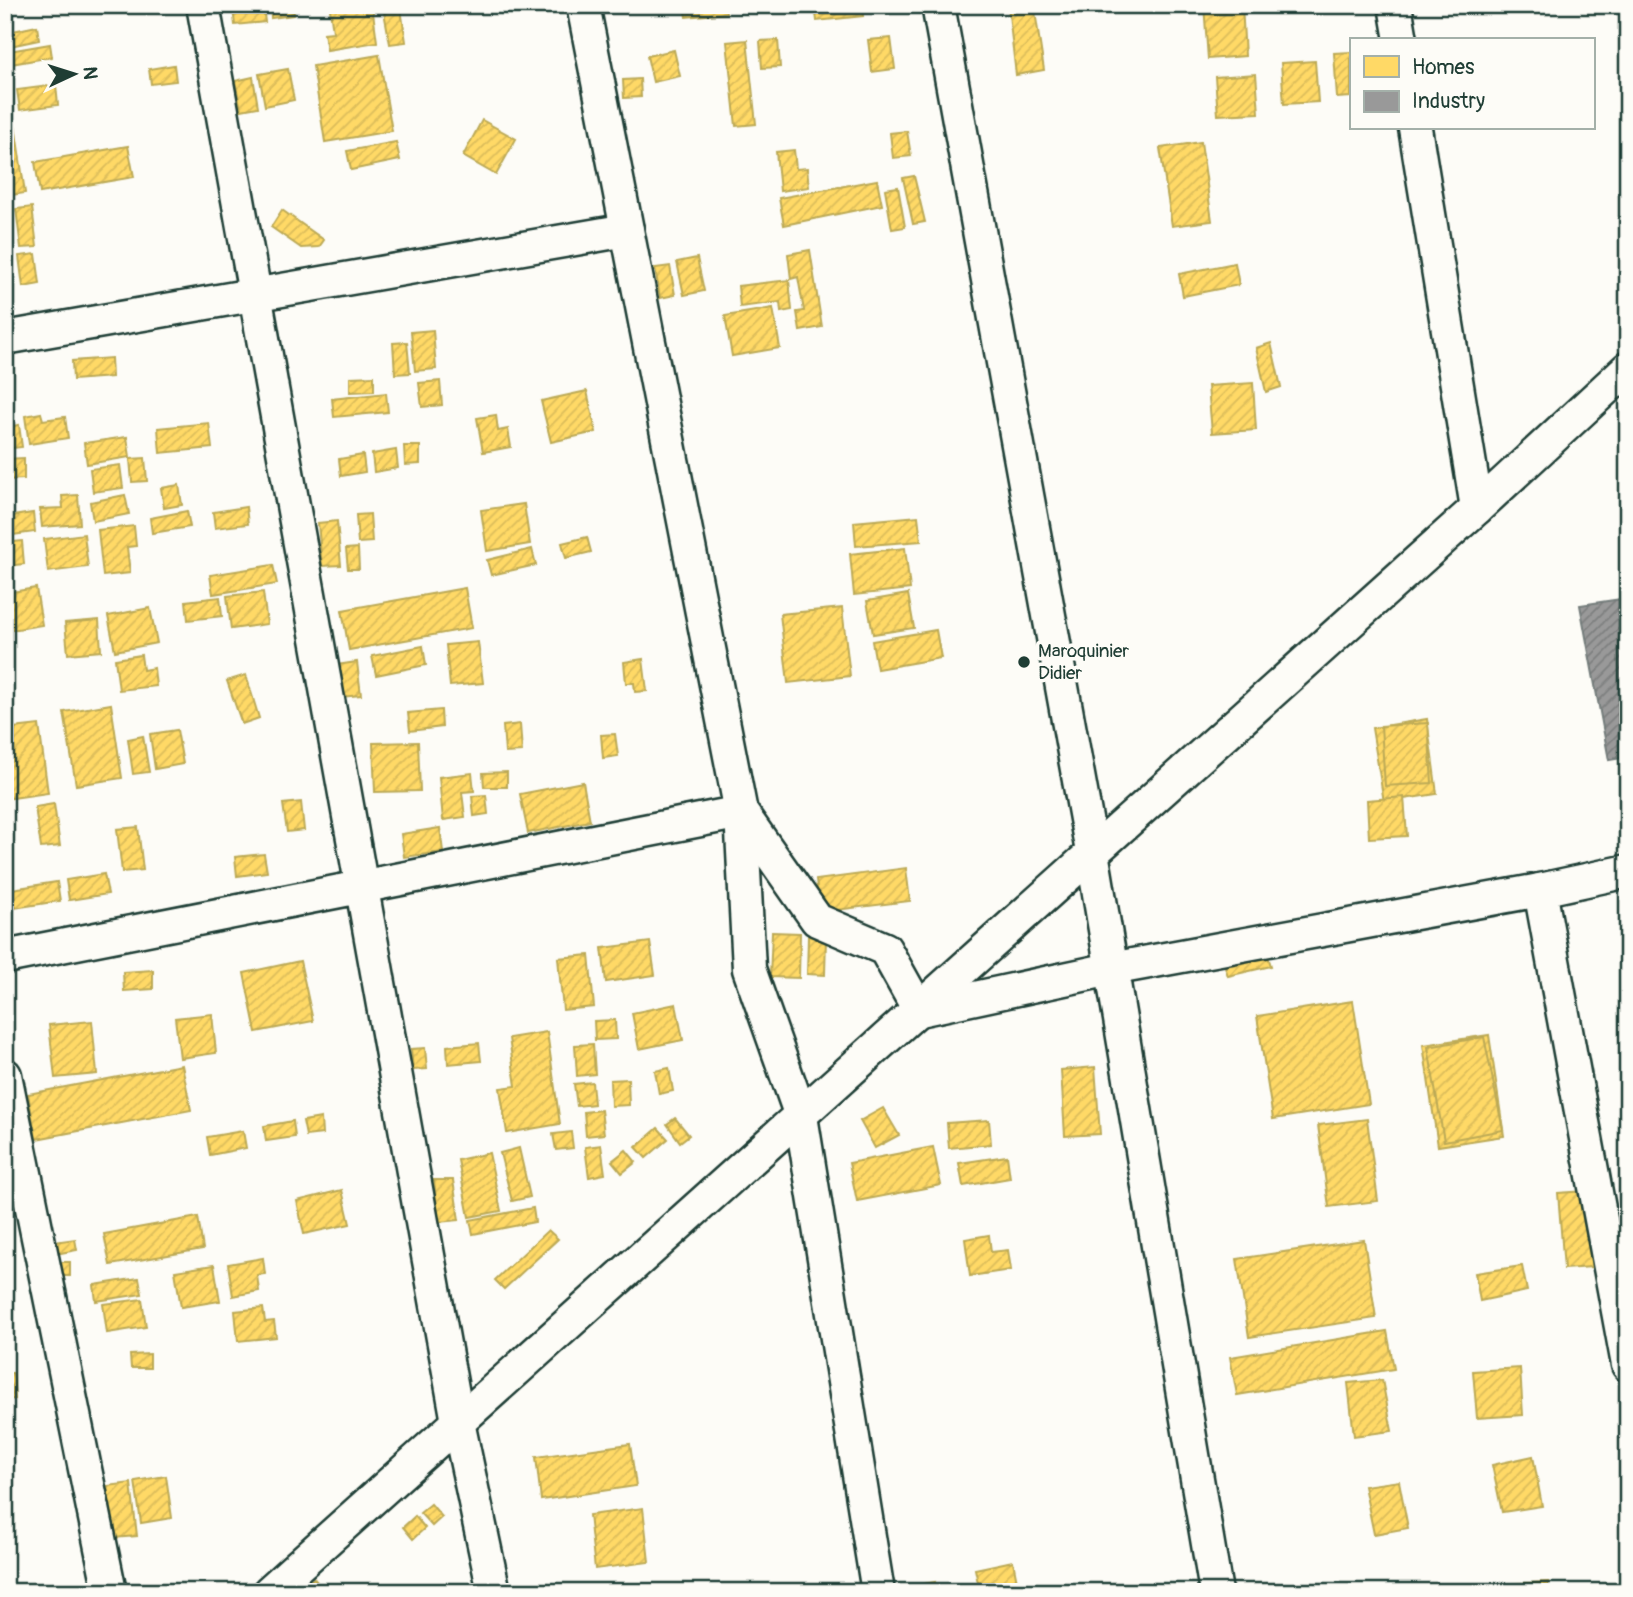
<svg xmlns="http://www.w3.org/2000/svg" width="1633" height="1597" font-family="Pangolin,sans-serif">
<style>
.homes{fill:url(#homes-hatch);stroke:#bcaa57;stroke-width:2}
.industry{fill:url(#industry-hatch);stroke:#747d7b;stroke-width:2}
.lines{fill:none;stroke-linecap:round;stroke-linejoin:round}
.street-casing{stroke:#1f3d34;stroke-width:37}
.street{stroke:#fdfcf7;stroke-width:32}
.poi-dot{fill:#1f3d34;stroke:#fdfcf7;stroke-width:2.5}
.labels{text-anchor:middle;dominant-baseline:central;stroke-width:7;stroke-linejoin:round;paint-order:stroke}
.poi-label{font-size:19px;fill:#1f3d34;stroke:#fdfcf7;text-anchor:start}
</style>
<defs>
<pattern id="homes-hatch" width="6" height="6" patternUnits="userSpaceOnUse" patternTransform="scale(1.75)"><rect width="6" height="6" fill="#ffd966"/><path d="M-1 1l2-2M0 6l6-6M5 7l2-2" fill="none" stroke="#dabb59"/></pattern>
<pattern id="industry-hatch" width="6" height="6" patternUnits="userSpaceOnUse" patternTransform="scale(1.75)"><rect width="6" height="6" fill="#999"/><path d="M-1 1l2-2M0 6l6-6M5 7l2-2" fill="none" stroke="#7c7e7e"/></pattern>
</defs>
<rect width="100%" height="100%" fill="#fdfcf7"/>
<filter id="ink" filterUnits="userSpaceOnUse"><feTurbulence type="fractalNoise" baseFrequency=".0143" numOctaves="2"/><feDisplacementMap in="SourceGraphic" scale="14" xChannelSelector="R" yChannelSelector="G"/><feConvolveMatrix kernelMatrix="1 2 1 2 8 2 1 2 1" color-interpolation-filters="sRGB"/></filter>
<g filter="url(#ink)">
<g class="homes">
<polygon points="270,5 293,5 294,15 271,18"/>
<polygon points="357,5 372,5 377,42 327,50 324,33 333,32 330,9"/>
<polygon points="684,5 725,5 726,13 686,17"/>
<polygon points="815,5 862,5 863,16 817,21"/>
<polygon points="1034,5 1044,70 1016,75 1008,6"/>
<polygon points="1204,5 1242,5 1245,56 1208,59"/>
<polygon points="1478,5 1520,5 1520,6 1479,11"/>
<polygon points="263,6 265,22 235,25 233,9"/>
<polygon points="401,9 406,42 390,44 384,12"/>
<polygon points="37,26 39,40 10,46 8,32"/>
<polygon points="891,38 895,69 872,72 868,40"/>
<polygon points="747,40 756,124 736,126 727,42"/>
<polygon points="778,40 780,67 762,68 760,41"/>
<polygon points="50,44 52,57 11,64 9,51"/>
<polygon points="674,50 680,76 653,82 647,56"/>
<polygon points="1351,52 1351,97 1337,98 1334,53"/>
<polygon points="379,55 392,131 325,142 313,66"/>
<polygon points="1315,61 1318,102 1284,104 1281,63"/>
<polygon points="174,65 176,81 151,84 149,69"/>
<polygon points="288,69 294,100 265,106 259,74"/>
<polygon points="1256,74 1259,113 1218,115 1215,77"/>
<polygon points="253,77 258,107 241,110 235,81"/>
<polygon points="640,79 641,97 624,98 623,80"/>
<polygon points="56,85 58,105 20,110 17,90"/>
<polygon points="14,119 25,193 5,196 5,120"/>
<polygon points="482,120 516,139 496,175 463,156"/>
<polygon points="907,131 911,156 893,158 890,133"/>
<polygon points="396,142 400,160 351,170 347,151"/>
<polygon points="1201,142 1212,221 1172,226 1160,148"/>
<polygon points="128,146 134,177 40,193 35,162"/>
<polygon points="794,150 796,169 807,168 809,187 780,191 776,152"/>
<polygon points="914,176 925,222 913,224 903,178"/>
<polygon points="877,180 882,205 784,225 779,198"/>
<polygon points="898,187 905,227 892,229 885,189"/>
<polygon points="32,207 37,247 21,248 16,209"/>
<polygon points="282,210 324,240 319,247 301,248 271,227"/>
<polygon points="810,250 822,327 800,331 797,312 804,311 798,277 791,279 788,254"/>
<polygon points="36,254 40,284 23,287 19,256"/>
<polygon points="697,258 704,291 684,295 677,262"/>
<polygon points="1235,263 1239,285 1183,296 1179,274"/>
<polygon points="670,266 675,295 660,298 655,268"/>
<polygon points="789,280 792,310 781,312 780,302 740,307 738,286"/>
<polygon points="773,308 780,348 732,356 725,316"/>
<polygon points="433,330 436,369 415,371 411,332"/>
<polygon points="407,342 410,373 395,374 393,343"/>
<polygon points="1271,343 1281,387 1266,392 1256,348"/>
<polygon points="111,358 112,377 73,380 72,361"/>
<polygon points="374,376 374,391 350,392 350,377"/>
<polygon points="440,381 442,405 422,407 419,383"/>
<polygon points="1253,383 1256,430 1212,433 1208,386"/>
<polygon points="587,391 596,432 551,442 541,401"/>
<polygon points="386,393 388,412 334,417 332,399"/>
<polygon points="41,413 43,420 65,417 68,438 29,444 25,416"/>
<polygon points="496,415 498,431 508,429 511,447 483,452 477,418"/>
<polygon points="209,423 212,448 160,453 158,428"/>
<polygon points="19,425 22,447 5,449 5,427"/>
<polygon points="127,437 130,457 87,464 84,443"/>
<polygon points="404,446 420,446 420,464 405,465"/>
<polygon points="396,450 398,468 374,472 372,454"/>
<polygon points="363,455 365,472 341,476 339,459"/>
<polygon points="24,458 24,479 5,480 5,459"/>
<polygon points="145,458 147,481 132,482 130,459"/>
<polygon points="120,465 123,488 93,492 90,469"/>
<polygon points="179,485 182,505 164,508 161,488"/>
<polygon points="78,495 80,524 42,527 40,509 63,508 62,496"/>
<polygon points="125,495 129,514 93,521 90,502"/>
<polygon points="524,504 530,544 487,551 481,510"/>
<polygon points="246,507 248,524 215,528 213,512"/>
<polygon points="187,511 190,527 152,533 150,518"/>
<polygon points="33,513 35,532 5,536 5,517"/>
<polygon points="370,514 372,542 358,543 356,515"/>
<polygon points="918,516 921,541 856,546 854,522"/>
<polygon points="337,521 341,565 322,566 318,523"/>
<polygon points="134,526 136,546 127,547 130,573 103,576 98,530"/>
<polygon points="84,534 88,567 48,572 44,539"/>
<polygon points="587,537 591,552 566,558 562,543"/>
<polygon points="22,541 24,564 5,566 5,543"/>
<polygon points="358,548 359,569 348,569 346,549"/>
<polygon points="905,548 910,589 854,595 850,554"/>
<polygon points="532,549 536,565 491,575 487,560"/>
<polygon points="273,565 277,584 213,594 210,575"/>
<polygon points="36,588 42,625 5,631 5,593"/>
<polygon points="465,588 472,628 349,650 342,610"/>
<polygon points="263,592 267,624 231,629 227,596"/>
<polygon points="908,594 914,628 873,634 867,601"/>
<polygon points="220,597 222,616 188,620 186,601"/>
<polygon points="150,608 157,643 115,651 108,616"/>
<polygon points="842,608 850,676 788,683 780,614"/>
<polygon points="99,620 101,651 68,654 65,623"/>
<polygon points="936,630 941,658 877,669 872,641"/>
<polygon points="478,642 483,683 450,686 446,645"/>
<polygon points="423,646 426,665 376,675 372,656"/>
<polygon points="141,655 143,670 154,668 156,686 119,690 115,659"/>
<polygon points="643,659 647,691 635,692 634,683 626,683 624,662"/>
<polygon points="357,662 361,695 340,697 336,665"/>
<polygon points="246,675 259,718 242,724 227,681"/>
<polygon points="111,704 122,778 76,785 64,712"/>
<polygon points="441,710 442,727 410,731 408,713"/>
<polygon points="1427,719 1437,794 1384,802 1372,728"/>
<polygon points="1428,723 1432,783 1385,786 1381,726"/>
<polygon points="520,724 522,752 505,753 503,726"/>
<polygon points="39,725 48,793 5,799 5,729"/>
<polygon points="177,730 183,764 155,769 150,734"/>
<polygon points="615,734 618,756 603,758 601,735"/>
<polygon points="143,736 149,772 133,774 128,739"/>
<polygon points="418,742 420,791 375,792 373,743"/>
<polygon points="507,772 507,787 484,787 483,773"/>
<polygon points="472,773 474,791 462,792 465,817 443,820 439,777"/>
<polygon points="583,782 590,821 528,833 520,794"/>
<polygon points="486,795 488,814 474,816 472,796"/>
<polygon points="1404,797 1407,836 1369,838 1367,800"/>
<polygon points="301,802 304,830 287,832 283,804"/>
<polygon points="54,804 60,846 41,848 35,807"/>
<polygon points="138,827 143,870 122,872 117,829"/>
<polygon points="440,828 443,852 404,857 401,834"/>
<polygon points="264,854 267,872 237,876 235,857"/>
<polygon points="906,868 910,901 820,912 816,880"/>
<polygon points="104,874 108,894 69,900 66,880"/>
<polygon points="57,882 60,901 7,909 5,890"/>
<polygon points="772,932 800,933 799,978 770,977"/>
<polygon points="808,936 826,937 825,975 807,974"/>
<polygon points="650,942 655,975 606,982 602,948"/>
<polygon points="1267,953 1271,966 1228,976 1223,960"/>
<polygon points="589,955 594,1007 563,1010 558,958"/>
<polygon points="300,961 313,1021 256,1032 244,973"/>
<polygon points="153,970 153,989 124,991 123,972"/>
<polygon points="1353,1001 1369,1104 1273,1119 1257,1016"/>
<polygon points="676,1004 683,1040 639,1049 632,1013"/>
<polygon points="212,1014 216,1053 180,1058 175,1018"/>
<polygon points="615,1020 616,1039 595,1040 594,1021"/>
<polygon points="92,1021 97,1074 55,1078 49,1025"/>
<polygon points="547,1032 560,1124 507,1133 500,1088 516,1086 509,1038"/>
<polygon points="1489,1035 1504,1136 1438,1146 1423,1045"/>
<polygon points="1484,1037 1503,1130 1444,1141 1428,1047"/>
<polygon points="479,1043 481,1061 448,1064 447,1046"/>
<polygon points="593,1044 595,1074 577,1076 575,1045"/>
<polygon points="425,1048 427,1069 413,1070 411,1049"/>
<polygon points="182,1065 191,1110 36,1139 28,1094"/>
<polygon points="1095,1067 1100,1134 1065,1136 1061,1070"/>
<polygon points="669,1068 673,1091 659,1094 655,1071"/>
<polygon points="628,1079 629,1105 611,1106 610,1080"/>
<polygon points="592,1082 594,1104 577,1106 574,1084"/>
<polygon points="883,1108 899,1135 875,1148 860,1121"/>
<polygon points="601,1110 604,1134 586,1136 584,1112"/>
<polygon points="321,1118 322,1134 306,1136 303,1121"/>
<polygon points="675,1118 689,1135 680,1142 667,1124"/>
<polygon points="1367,1119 1378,1201 1329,1207 1318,1125"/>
<polygon points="989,1120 991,1144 949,1148 947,1123"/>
<polygon points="293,1121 295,1137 266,1141 264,1126"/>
<polygon points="658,1128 668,1139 646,1158 636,1147"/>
<polygon points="243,1131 246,1148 210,1155 207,1137"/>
<polygon points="571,1132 573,1148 556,1150 553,1134"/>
<polygon points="601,1145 605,1174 589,1177 585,1147"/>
<polygon points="933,1147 941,1185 857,1201 849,1163"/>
<polygon points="519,1148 530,1197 512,1201 500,1153"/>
<polygon points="626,1150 636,1162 622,1173 612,1161"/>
<polygon points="489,1153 501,1211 469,1217 458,1160"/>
<polygon points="1007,1156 1010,1178 963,1186 959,1163"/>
<polygon points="434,1180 453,1180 459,1220 438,1222"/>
<polygon points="342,1190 350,1224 304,1234 297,1201"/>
<polygon points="1586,1191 1592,1267 1564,1269 1558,1193"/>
<polygon points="533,1208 535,1222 473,1234 470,1220"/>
<polygon points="198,1217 203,1249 110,1265 104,1234"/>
<polygon points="548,1230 558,1239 504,1289 495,1280"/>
<polygon points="989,1235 991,1252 1008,1250 1011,1270 970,1276 965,1239"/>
<polygon points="75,1239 77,1250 55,1254 53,1242"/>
<polygon points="1364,1240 1376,1318 1249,1337 1237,1259"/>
<polygon points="263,1258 265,1274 257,1275 259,1291 233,1296 228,1264"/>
<rect x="59" y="1262" width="11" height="14"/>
<polygon points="214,1265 220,1301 181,1307 175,1271"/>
<polygon points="1522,1266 1527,1291 1480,1301 1475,1273"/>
<polygon points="139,1278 142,1294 96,1301 94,1285"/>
<polygon points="142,1299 146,1327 107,1333 103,1304"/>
<polygon points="263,1308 265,1322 274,1321 276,1337 238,1341 235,1311"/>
<polygon points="1387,1331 1394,1369 1237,1395 1230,1357"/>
<polygon points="150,1354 150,1368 131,1368 130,1355"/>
<polygon points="1520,1368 1523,1415 1477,1418 1473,1371"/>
<polygon points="5,1373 13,1373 15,1399 5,1400"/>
<polygon points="1382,1380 1392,1431 1354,1436 1348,1383"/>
<polygon points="630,1444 636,1486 541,1500 536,1457"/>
<polygon points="1533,1456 1542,1506 1502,1512 1492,1465"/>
<polygon points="166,1476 172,1518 141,1523 135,1481"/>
<polygon points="1399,1481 1408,1528 1374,1534 1364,1486"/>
<polygon points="131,1483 137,1536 113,1538 107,1486"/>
<polygon points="431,1504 442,1517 432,1526 420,1513"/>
<polygon points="643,1508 649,1562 595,1569 589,1515"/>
<polygon points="415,1516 425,1528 413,1539 403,1527"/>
<polygon points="1013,1561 1019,1592 980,1592 975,1569"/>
<polygon points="314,1578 324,1592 300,1592 299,1590"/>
<polygon points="935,1582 937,1592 903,1592 903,1588"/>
<polygon points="1548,1582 1548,1592 1513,1592 1513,1584"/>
</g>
<polygon class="industry" points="1628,598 1628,757 1609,760 1580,605"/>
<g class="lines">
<defs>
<g id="street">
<polyline points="203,5 458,1422 494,1592"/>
<polyline points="583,5 741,812 749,969 801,1116 878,1592"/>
<polyline points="938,5 1092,852 1216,1592"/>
<polyline points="1395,5 1401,40"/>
<polyline points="1415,128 1477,508"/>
<polyline points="5,338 627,230"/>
<polyline points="1540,890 1628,1365"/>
<polyline points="5,957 741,812 817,920 885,949 919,1010 1111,969 1540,890 1628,871"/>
<polyline points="5,1075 110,1592"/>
<polyline points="269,1592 1477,508 1628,368"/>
</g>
</defs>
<use href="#street" class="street-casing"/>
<use href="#street" class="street"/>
</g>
</g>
<circle class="poi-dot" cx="1024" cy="662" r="7"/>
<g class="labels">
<g class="poi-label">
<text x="1038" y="651">Maroquinier<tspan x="1038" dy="22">Didier</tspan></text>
</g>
</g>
<rect width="1633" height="1597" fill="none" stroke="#fdfcf7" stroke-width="28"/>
<rect x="14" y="14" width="1605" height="1569" fill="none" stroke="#1f3d34" stroke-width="2.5" filter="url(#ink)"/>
<rect x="1350" y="38" width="245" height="91" fill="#fdfcf7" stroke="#a4b0a9" stroke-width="2"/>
<rect x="1364" y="56" width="35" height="21" fill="#ffd966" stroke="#a4b0a9" stroke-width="2"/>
<text x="1412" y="74" font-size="21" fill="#1f3d34">Homes</text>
<rect x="1364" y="91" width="35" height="21" fill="#999999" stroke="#a4b0a9" stroke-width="2"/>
<text x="1412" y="108" font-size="21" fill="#1f3d34">Industry</text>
<g transform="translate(74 74) rotate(86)" stroke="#fdfcf7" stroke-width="5" paint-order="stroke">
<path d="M0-5L12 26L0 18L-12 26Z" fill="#1f3d34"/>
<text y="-10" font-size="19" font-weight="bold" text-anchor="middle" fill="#1f3d34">N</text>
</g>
</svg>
